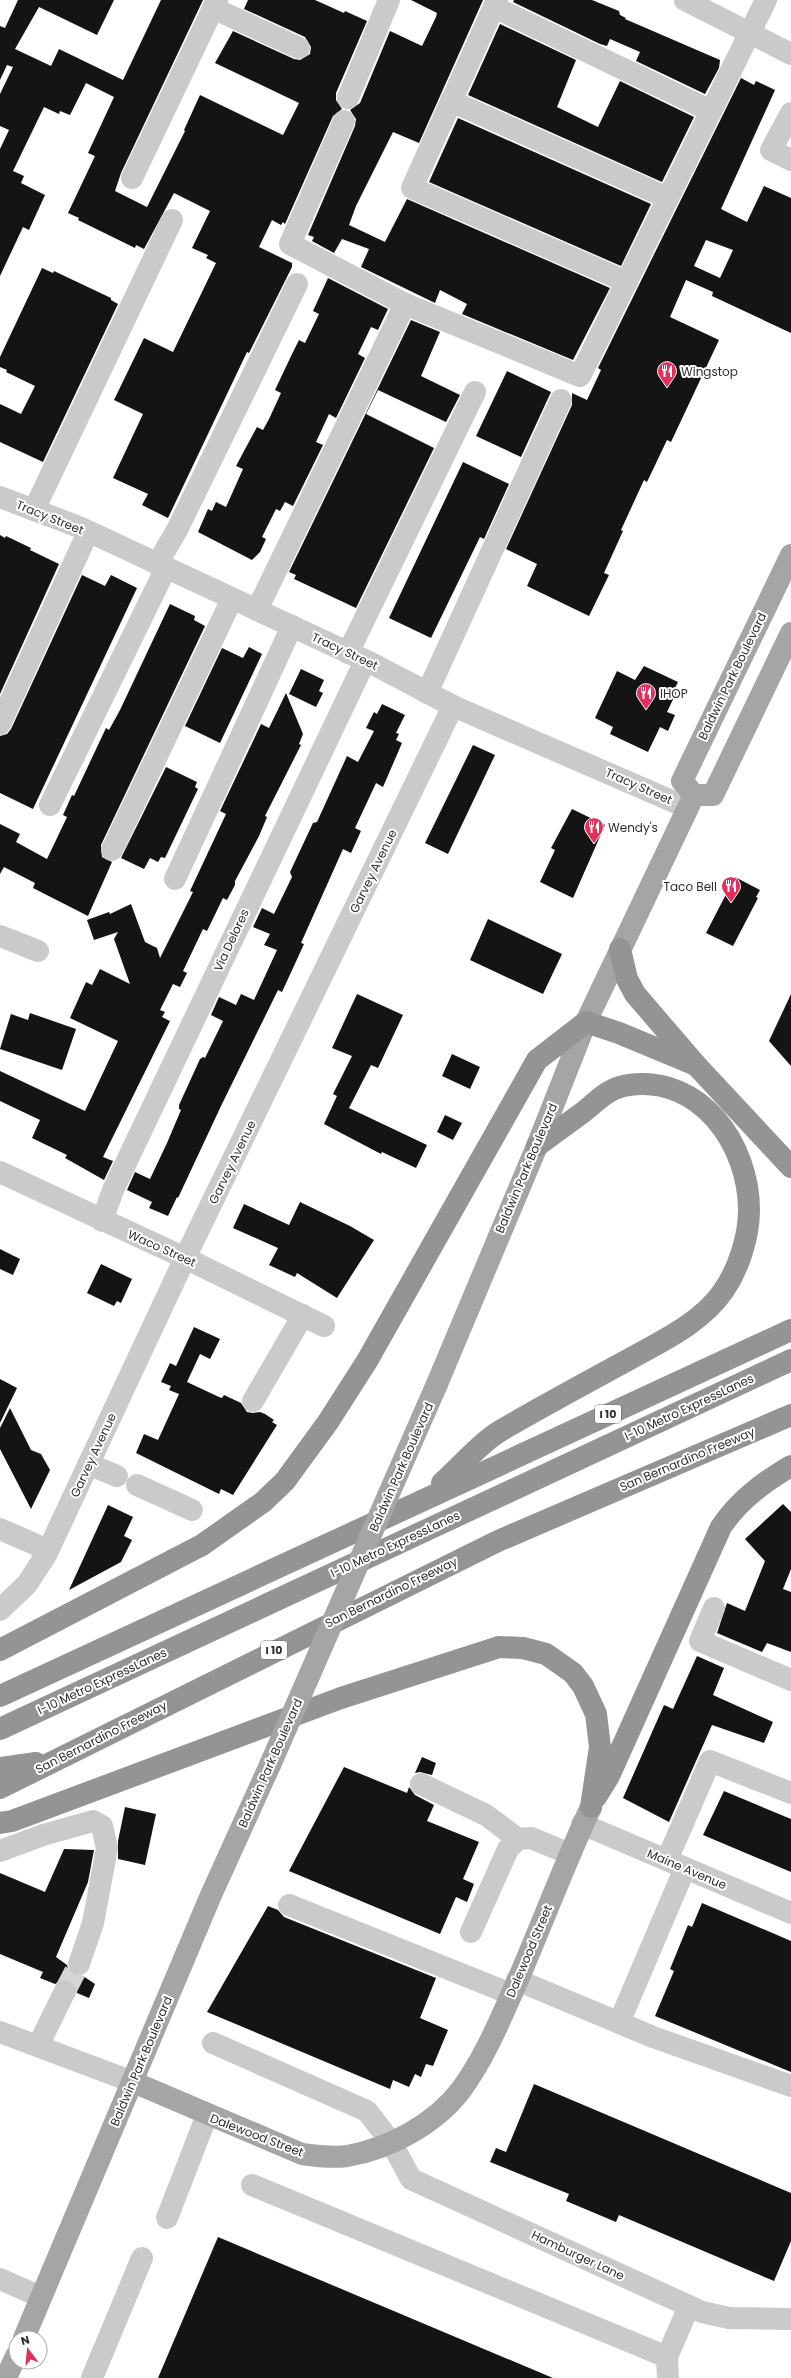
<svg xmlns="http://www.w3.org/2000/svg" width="791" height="2378" font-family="Poppins,sans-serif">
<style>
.building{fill:#141414;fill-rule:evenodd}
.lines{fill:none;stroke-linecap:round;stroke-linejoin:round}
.minor-tunnel{stroke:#d5d5d5;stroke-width:22;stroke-dasharray:22 11;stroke-linecap:butt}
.minor{stroke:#cacaca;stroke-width:22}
.major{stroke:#a5a5a5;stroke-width:22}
.highway{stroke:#949494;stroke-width:22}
.major-bridge{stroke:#a5a5a5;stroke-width:22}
.labels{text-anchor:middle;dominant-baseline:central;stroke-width:4;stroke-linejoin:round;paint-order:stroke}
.shield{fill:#fff;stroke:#6c6c6c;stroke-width:1}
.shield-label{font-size:11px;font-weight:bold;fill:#2d2d2d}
.poi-label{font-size:12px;fill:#2d2d2d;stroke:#fff;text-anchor:start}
.street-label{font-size:12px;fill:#2d2d2d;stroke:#fff}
</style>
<rect width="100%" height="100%" fill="#fff"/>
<g class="building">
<polygon points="18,0 114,0 97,35 39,7 15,49 51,66 59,49 123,80 161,0 203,0 121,173 115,191 147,207 185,131 184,130 200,95 283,135 299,103 215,63 233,31 294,59 300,60 310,54 311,47 305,37 244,9 248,0 315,0 344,13 345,11 367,21 336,93 336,100 342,109 333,116 285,224 283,222 281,225 272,220 259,247 292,263 292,267 249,353 247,352 168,518 142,505 148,494 113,478 143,414 114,400 144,338 173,352 216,263 206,258 208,255 192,248 210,211 174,193 144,249 136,245 135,248 78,220 79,218 68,213 95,156 88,153 114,97 86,83 70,115 60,111 59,114 44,107 13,171 24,176 21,183 45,195 29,230 23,227 0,276 0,149 9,130 0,126 0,94 13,67 7,65 0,80 0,26 5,28"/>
<polygon points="411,0 483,0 419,143 393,132 356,206 349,225 385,242 407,199 610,288 573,360 462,314 467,304 440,290 435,303 361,267 369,249 342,239 334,253 312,241 314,237 308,235 355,126 356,119 350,110 360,103 390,31 422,46 436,17 437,13"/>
<polygon points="514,0 592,0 619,11 620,15 626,18 625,19 720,60 719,68 705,94 636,61 640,52 610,39 607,46 600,44 513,2"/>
<polygon points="500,24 576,60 557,107 598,127 620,81 694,117 662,182 468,95"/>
<path d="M 741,78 L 754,85 L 756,81 L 775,90 L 721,209 L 747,222 L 764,186 L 791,198 L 791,333 L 712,296 L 713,292 L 686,280 L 670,317 L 719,340 L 671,442 L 667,440 L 647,482 L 644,480 L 621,530 L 623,531 L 604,573 L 609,575 L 589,616 L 527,586 L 537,564 L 506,549 L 572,405 L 572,393 L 587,400 L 601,370 L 598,368 ZM 706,240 L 733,250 L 720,278 L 694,266 Z"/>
<polygon points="458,118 651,204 621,266 429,182"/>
<polygon points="42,268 53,273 54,271 111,298 111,300 118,304 43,462 0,442 0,404 21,414 35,386 6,372 7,370 0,367 0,357"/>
<polygon points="328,278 388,309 378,330 371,327 358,354 365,358 336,418 329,414 316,442 323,445 293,506 285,502 280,511 276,509 262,537 266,539 260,552 252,560 198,532 208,509 212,511 216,502 226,507 243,469 236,466 257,427 263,430 269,419 281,393 275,390 292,354 299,340 305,343 319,314 313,311"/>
<polygon points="411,320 440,332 421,376 460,395 446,422 378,390 366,414 434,448 356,608 294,579 296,575 289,572"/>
<polygon points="507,371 551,392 521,457 476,436"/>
<polygon points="463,462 509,484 484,539 480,537 431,638 389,618"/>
<polygon points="0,535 5,538 6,536 31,548 30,550 59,564 0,694"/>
<polygon points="82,575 105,586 111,575 137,588 33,809 0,793 0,736 7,734 11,729"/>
<polygon points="170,604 195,616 194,620 205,626 101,845 102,857 112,862 88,916 33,888 35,883 4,867 0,874 0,824 20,834 16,842 47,859 67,817 63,815 72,795 74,796 106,728 109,730 120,710"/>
<polygon points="249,647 262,654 220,743 185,726 222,648 243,658"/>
<polygon points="644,666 678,682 674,690 677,691 667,712 675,715 668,731 660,727 648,752 610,734 613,727 595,718 617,671 635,680"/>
<polygon points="301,669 324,680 319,691 323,693 316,707 289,694"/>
<polygon points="286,693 303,734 299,744 301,745 265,816 267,817 259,836 235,881 235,885 227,900 223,898 207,931 203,929 183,971 187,973 180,987 173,984 160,1010 165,1012 162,1017 170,1021 103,1157 113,1161 104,1180 65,1158 67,1155 32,1138 40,1120 0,1101 0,1071 85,1111 118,1041 70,1018 86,982 92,985 100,969 130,984 114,939 118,932 94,940 87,920 109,912 110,914 131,904 145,942 157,948 160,958 193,892 190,891 226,814 220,811 245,758 261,724 269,728"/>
<polygon points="382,704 405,715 396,733 399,734 396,740 402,743 383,787 376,783 355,828 361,831 351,853 343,849 301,943 304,944 282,992 278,990 221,1106 178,1198 177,1197 168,1216 149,1208 152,1202 127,1190 135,1172 150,1179 167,1143 181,1110 179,1109 179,1105 200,1059 203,1057 205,1058 223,1021 211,1015 219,997 236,1005 241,994 254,1000 277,950 264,945 270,934 253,927 262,908 274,914 292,877 290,872 313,823 317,822 347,756 358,762 374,731 366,728 374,712 377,714"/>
<polygon points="473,745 495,755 448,854 425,843"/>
<polygon points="166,767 197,782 195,787 198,789 165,858 161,857 158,862 150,858 144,869 121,858"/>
<polygon points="572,809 605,825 573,898 540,882 555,850 551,848"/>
<polygon points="735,877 760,890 756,897 758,898 733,946 706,933"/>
<polygon points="488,919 562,954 543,994 470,960"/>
<polygon points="357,994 403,1015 378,1068 371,1065 349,1108 427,1145 416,1168 382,1152 381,1154 324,1124 337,1096 333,1094 352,1056 332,1048"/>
<polygon points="791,994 791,1066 769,1041"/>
<polygon points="30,1013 76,1029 62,1070 0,1049 11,1014 28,1020"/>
<polygon points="452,1054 480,1067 470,1089 442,1076"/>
<polygon points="445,1115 462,1123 453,1140 437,1132"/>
<polygon points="300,1202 350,1226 374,1240 337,1298 297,1273 295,1277 269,1265 278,1248 233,1228 244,1204 289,1225"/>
<polygon points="0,1249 20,1259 13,1275 0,1269"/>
<polygon points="101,1264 132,1279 121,1303 117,1301 114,1306 87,1293"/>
<polygon points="194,1327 220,1339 210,1359 200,1354 187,1382 219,1397 222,1398 224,1395 241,1403 247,1412 253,1413 260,1412 265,1414 274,1420 272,1422 277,1425 233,1495 221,1489 219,1494 136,1453 144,1434 158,1440 179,1394 169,1390 171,1386 161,1382 170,1363 176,1366"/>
<polygon points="0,1379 17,1388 0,1423"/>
<polygon points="10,1408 31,1450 41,1454 50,1470 31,1509 0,1449 0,1428"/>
<polygon points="783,1504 791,1512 791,1569 783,1589 791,1592 791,1652 767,1643 762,1652 717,1633 727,1603 745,1611 765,1561 745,1539"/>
<polygon points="108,1505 133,1517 124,1536 132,1540 121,1562 69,1590"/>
<polygon points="697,1656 724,1668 713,1695 773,1722 764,1743 712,1725 669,1822 623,1798 664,1705 673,1709"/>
<polygon points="422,1757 436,1763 432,1775 420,1772 415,1773"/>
<polygon points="344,1767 407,1793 409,1787 415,1795 434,1805 427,1821 479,1842 463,1879 474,1884 467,1902 456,1897 440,1934 289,1871"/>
<polygon points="724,1791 791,1819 791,1872 703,1835"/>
<polygon points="125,1807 156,1814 145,1865 118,1859 118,1841"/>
<polygon points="64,1849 94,1850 88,1882 56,1957 67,1965 69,1972 75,1976 83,1976 95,1984 89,1998 77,1993 76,1984 70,1980 64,1979 55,1984 40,1978 43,1972 0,1954 0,1873 45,1892"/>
<polygon points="702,1903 791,1941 791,2072 655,2016 674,1971 670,1969 688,1925 692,1927"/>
<polygon points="268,1906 278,1910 284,1917 436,1978 420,2018 448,2030 433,2066 426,2064 421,2077 415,2074 409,2087 393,2080 390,2089 207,2012"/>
<polygon points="534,2084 791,2193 791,2241 774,2281 619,2215 616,2222 566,2201 569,2194 490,2162 496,2148 506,2152"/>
<polygon points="218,2237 553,2378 158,2378"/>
</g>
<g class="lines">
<polyline class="minor-tunnel" points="65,1991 79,1964"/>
<g class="minor">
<polyline points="497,0 412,188 627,282"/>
<polyline points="685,0 791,54"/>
<polyline points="494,7 711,111"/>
<polyline points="213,8 299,48"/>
<polyline points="348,98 389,0"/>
<polyline points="451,101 668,198"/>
<polyline points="791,113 771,150 791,160"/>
<polyline points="344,121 290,244 405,304 580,376 766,0"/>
<polyline points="132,178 217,0"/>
<polyline points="0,497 79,527 373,664 453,706 688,808"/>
<polyline points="34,510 172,220"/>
<polyline points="157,564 177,530 297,284"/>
<polyline points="257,610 405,304"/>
<polyline points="348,653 475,392"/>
<polyline points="427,693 561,400"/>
<polyline points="0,724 88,532"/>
<polyline points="50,805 166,568"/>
<polyline points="112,850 232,599"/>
<polyline points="175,879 292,626"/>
<polyline points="0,936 38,951"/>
<polyline points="0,1172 185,1258 324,1326"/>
<polyline points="102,1221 113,1190 365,661"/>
<polyline points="253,1401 303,1315"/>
<polyline points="88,1464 117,1476"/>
<polyline points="137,1485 192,1510"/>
<polyline points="0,1529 48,1550"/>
<polyline points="714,1608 700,1641 791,1680"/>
<polyline points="0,1610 27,1584 46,1555 185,1258 453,706"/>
<polyline points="421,1784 486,1815 518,1839"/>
<polyline points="582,1824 791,1913"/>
<polyline points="0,1851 43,1835 93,1821 102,1826 107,1848 93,1923 79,1964"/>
<polyline points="667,1860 710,1761 791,1793"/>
<polyline points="289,1905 511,1994"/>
<polyline points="471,1932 508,1849 518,1839 531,1838 570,1854"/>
<polyline points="517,1980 653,2037 791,2086"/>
<polyline points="619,2023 685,1868"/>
<polyline points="0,2032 133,2082"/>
<polyline points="213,2043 367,2111 391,2142 411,2179 702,2312 729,2318 791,2319"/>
<polyline points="38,2046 65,1991"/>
<polyline points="252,2185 667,2357"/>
<polyline points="167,2218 207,2115"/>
<polyline points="0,2279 41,2297"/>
<polyline points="92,2378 142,2258"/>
<polyline points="668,2378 667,2357 689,2306"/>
</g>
<g class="major">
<polyline points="694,795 682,781 791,555"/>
<polyline points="694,795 713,795 791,633"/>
<polyline points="437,1384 537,1146 586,1022 694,795"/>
<path d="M 133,2082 L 302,2154 C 317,2156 332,2158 347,2156 C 389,2149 435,2124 461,2090 C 483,2060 498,2025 513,1991 C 540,1930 563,1867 591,1807"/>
<polyline points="24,2338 211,1895 270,1765"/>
<polyline points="6,2378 16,2356"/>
</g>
<g class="highway">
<polyline points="620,949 627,979 635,994 696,1065 791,1167"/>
<path d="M 442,1483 C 460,1467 480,1443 500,1431 C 541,1407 584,1384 626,1361 C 660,1342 702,1323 724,1290 C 739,1268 749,1236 749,1210 C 749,1144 700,1075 629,1085 C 607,1088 598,1101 582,1113 C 567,1124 552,1135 537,1146"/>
<polyline points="0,1650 202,1545 263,1502 285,1481 328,1422 367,1361 537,1060 586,1022 619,1033 696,1065"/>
<polyline points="0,1696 791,1330"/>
<polyline points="0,1729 791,1360"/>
<polyline points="0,1768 36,1763"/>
<polyline points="0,1788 498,1541 791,1415"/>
<path d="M 596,1797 L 609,1776 L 721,1527 C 739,1500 764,1482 791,1466"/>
<polyline points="0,1823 12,1821 341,1698 499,1647 523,1648 546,1654 573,1673 583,1686 596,1714 600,1747 591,1807"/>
</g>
<polyline class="major-bridge" points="270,1765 437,1384"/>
</g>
<defs>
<symbol id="restaurant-pin" viewBox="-11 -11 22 30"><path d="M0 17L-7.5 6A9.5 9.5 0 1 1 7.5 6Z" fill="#e42f5c" stroke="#fff"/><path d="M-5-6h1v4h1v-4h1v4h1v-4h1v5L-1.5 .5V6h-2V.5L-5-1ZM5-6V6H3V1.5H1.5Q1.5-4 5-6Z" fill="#fff"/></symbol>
</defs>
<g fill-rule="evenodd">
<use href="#restaurant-pin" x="656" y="360" width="22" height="30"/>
<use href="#restaurant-pin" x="635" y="682" width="22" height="30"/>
<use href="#restaurant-pin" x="583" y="816" width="22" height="30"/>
<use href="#restaurant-pin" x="720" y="875" width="22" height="30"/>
</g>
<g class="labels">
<g class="shield">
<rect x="595" y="1405" width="26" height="18" rx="3"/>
<rect x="261" y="1641" width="26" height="18" rx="3"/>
</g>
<g class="shield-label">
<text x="608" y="1414">I 10</text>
<text x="274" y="1650">I 10</text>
</g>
<g class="poi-label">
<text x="681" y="371">Wingstop</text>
<text x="660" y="693">IHOP</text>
<text x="608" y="827">Wendy's</text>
<text x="717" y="886" text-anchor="end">Taco Bell</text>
</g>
<g class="street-label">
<text transform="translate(50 517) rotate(22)">Tracy Street</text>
<text transform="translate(345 651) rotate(25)">Tracy Street</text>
<text transform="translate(732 676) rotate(-64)">Baldwin Park Boulevard</text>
<text transform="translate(639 786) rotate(24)">Tracy Street</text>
<text transform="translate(373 871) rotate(-64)">Garvey Avenue</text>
<text transform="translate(231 940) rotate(-65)">Via Delores</text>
<text transform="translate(232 1162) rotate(-64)">Garvey Avenue</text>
<text transform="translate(526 1168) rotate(-67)">Baldwin Park Boulevard</text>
<text transform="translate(162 1248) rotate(24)">Waco Street</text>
<text transform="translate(689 1407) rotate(-25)">I-10 Metro ExpressLanes</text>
<text transform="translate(93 1455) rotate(-65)">Garvey Avenue</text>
<text transform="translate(687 1459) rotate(-23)">San Bernardino Freeway</text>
<text transform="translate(401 1467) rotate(-66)">Baldwin Park Boulevard</text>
<text transform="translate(395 1544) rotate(-25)">I-10 Metro ExpressLanes</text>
<text transform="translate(391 1592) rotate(-26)">San Bernardino Freeway</text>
<text transform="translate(102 1681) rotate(-25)">I-10 Metro ExpressLanes</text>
<text transform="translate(101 1737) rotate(-27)">San Bernardino Freeway</text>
<text transform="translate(270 1763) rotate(-66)">Baldwin Park Boulevard</text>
<text transform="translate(687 1869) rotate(23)">Maine Avenue</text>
<text transform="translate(529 1951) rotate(-67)">Dalewood Street</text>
<text transform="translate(141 2061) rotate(-67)">Baldwin Park Boulevard</text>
<text transform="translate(257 2135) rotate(21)">Dalewood Street</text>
<text transform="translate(578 2255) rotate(25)">Hamburger Lane</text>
</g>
</g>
<g transform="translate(28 2350) rotate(344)"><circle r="19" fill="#ffffff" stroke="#ababab"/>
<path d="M0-3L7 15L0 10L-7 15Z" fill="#e42f5c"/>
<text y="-6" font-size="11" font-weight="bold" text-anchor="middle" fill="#2d2d2d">N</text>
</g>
</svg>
